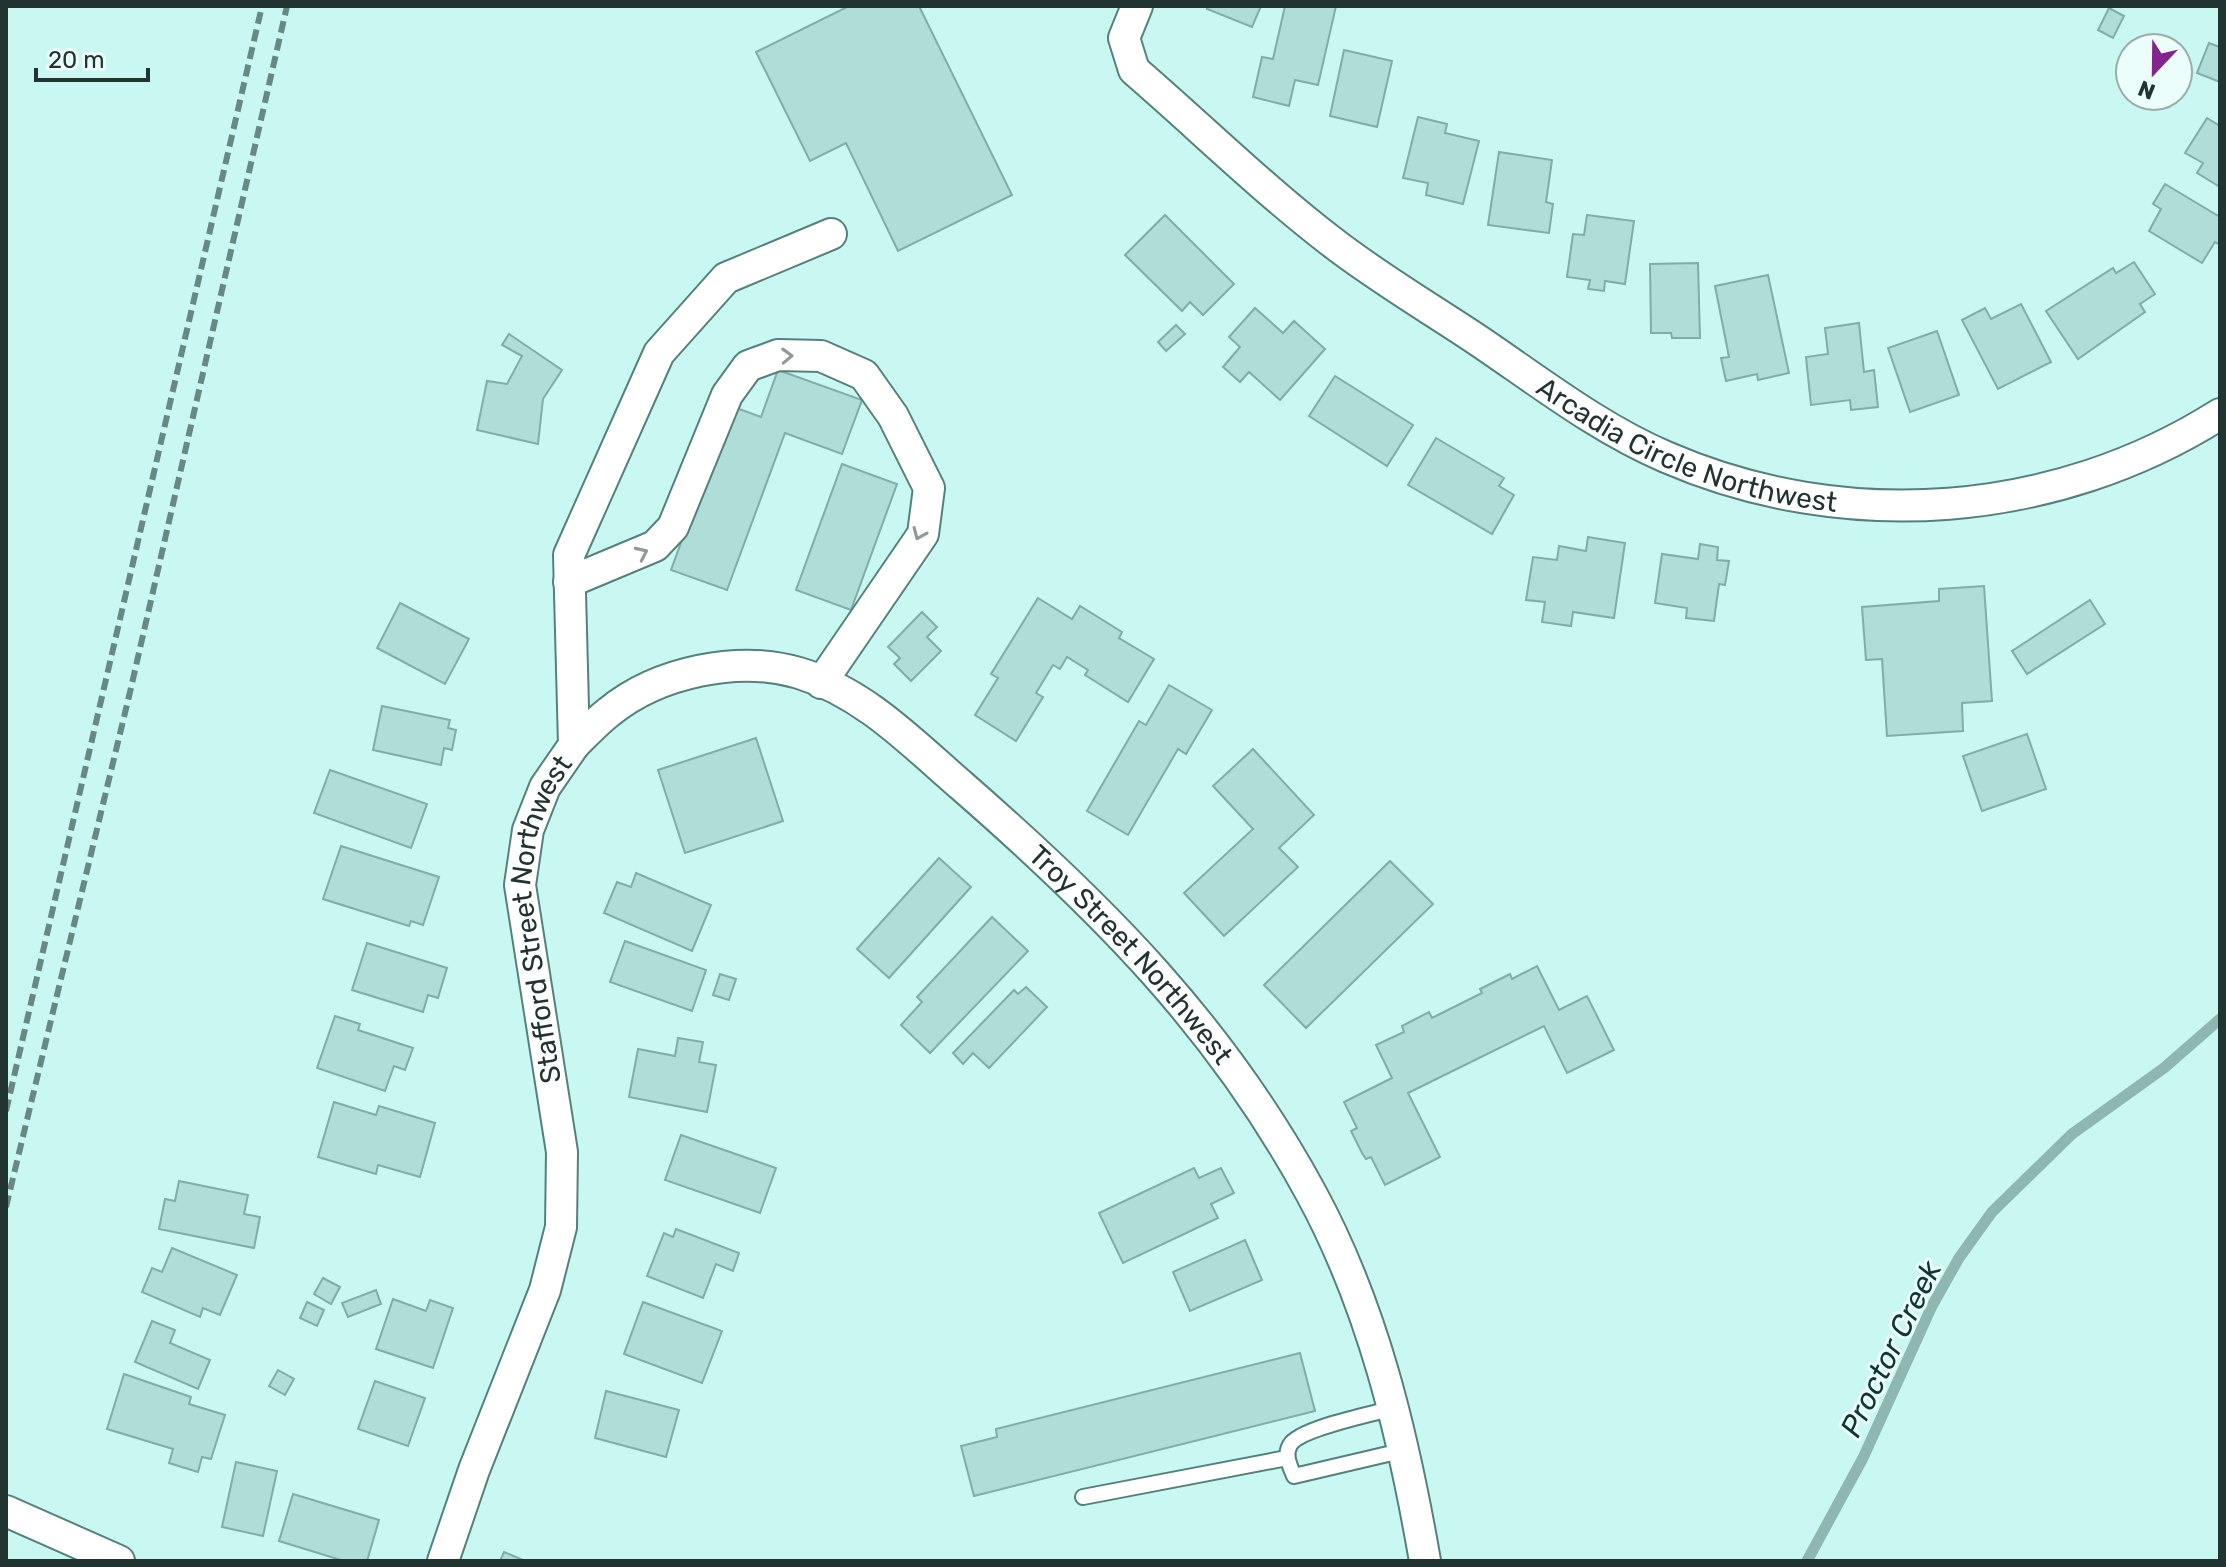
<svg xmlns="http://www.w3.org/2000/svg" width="2226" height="1567" font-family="Rubik,sans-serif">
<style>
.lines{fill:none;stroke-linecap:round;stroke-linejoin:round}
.stream{stroke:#8eb7b1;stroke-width:11}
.building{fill:#aeded7;stroke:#7fada7;stroke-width:2}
.lane-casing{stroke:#55817c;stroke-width:18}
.street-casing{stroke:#55817c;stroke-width:34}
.lane{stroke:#fff;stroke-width:14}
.street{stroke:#fff;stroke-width:30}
.rail{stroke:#688883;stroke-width:6;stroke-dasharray:12 6;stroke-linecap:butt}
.oneway{stroke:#909a98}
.labels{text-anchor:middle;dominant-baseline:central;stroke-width:6;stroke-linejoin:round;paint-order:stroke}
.street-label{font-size:28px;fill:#213431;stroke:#ebfefb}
.water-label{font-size:30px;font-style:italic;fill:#0e3632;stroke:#ebfefb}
</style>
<rect width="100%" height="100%" fill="#c8f8f1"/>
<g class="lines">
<polyline class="stream" points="1807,1561 1863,1458 1932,1306 1959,1258 1992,1212 2072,1134 2164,1068 2220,1019"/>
</g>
<g class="building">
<polygon points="849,6 919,6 1012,195 898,251 846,143 810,161 756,52"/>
<polygon points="1208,6 1261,6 1252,27 1207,9"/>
<polygon points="1285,6 1336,6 1318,85 1295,80 1289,106 1253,97 1262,57 1273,59"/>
<polygon points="2109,8 2124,16 2113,38 2098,30"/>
<polygon points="2209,43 2220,47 2220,82 2197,73"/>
<polygon points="1344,50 1392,61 1377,127 1330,116"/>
<polygon points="1418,117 1447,124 1445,133 1479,141 1463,204 1426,195 1428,183 1403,178"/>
<polygon points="2207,118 2220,126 2220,187 2197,173 2203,163 2185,153"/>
<polygon points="1499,152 1552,160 1546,202 1553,204 1549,233 1488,225"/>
<polygon points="2165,184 2220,217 2220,245 2215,242 2202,263 2149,231 2161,209 2153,204"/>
<polygon points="1165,215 1234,284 1203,315 1190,302 1182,311 1125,255"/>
<polygon points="1587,215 1634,221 1625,284 1605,281 1604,291 1588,289 1590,280 1567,277 1573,234 1584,235"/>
<polygon points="2134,262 2155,294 2140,304 2145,312 2078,359 2046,311 2113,268 2116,273"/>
<polygon points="1698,263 1700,338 1672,338 1671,333 1651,333 1650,264"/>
<polygon points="1768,275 1789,373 1758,380 1757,374 1726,381 1721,358 1729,357 1715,286"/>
<polygon points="2021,304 2051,362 1998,389 1962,320 1985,308 1991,319"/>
<polygon points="1255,308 1283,333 1294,321 1325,349 1280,400 1249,372 1240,382 1223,367 1240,347 1229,337"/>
<polygon points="1859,323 1864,372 1874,370 1878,407 1851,410 1850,400 1811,405 1806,357 1828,354 1825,328"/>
<polygon points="1176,325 1185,334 1166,351 1158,342"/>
<polygon points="1937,331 1959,395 1910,412 1888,348"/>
<polygon points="509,334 562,370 543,399 538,444 477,430 487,381 507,384 522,356 502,345"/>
<polygon points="778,370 862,400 842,454 785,433 727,590 671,570 731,406 761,417"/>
<polygon points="1335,376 1413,425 1387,466 1309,416"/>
<polygon points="1436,438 1504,478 1499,486 1514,495 1492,534 1408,485"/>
<polygon points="842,464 897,484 851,610 796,590"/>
<polygon points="1588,537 1625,543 1614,618 1573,612 1571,626 1542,622 1545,602 1526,600 1533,557 1557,560 1559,546 1586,551"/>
<polygon points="1700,544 1718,547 1717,560 1729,561 1725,585 1719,584 1714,621 1686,618 1687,608 1655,603 1662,554 1698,559"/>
<polygon points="1984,586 1992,701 1962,703 1963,731 1887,736 1882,659 1866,660 1862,607 1939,601 1939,589"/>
<polygon points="1038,598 1072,619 1080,606 1122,632 1119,638 1154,659 1128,702 1085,675 1088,670 1067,657 1060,669 1053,665 1036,693 1043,697 1016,741 975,715 998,678 991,674"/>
<polygon points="2090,600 2105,624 2027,674 2012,651"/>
<polygon points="400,603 469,639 445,684 377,648"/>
<polygon points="922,612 937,627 927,637 941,651 911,681 894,664 900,658 888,647"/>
<polygon points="1169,685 1212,710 1186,754 1178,749 1128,835 1087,811 1139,721 1146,725"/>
<polygon points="382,706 450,720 448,728 456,730 452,750 444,748 441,765 373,750"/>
<polygon points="2027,734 2046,789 1982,811 1963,756"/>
<polygon points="756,738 783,821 685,853 658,770"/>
<polygon points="1253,749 1314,815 1279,848 1298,867 1224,936 1184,893 1253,829 1213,786"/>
<polygon points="330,770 427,804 411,848 314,813"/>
<polygon points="341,846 439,877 423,925 411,921 409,926 323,899"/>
<polygon points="939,858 971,887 889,978 857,949"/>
<polygon points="1390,861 1433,904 1306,1028 1264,985"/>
<polygon points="636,873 711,905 692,951 604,913 617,882 631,887"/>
<polygon points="992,917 1028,951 930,1053 901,1025 922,1002 917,997"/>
<polygon points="625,941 706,970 692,1011 610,982"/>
<polygon points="367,943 447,968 438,998 428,995 423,1012 352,990"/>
<polygon points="1537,966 1559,1010 1587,996 1614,1050 1567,1073 1544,1026 1408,1093 1440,1157 1385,1185 1371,1157 1366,1159 1362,1153 1351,1131 1357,1128 1344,1102 1392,1078 1376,1045 1404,1032 1402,1026 1429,1012 1432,1018 1482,993 1480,989 1510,974 1512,979"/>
<polygon points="720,974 736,979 729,1000 713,995"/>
<polygon points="1026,987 1047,1007 989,1068 973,1053 963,1064 953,1053 1014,990 1018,994"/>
<polygon points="335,1016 360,1024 358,1030 413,1048 405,1070 394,1066 385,1091 317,1068"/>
<polygon points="678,1038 703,1042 699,1062 716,1065 707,1112 629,1097 638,1049 675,1056"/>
<polygon points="334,1102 376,1115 379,1106 435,1123 420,1177 378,1165 376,1174 318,1157"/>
<polygon points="681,1135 776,1168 760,1213 665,1180"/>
<polygon points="1194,1168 1199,1178 1221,1168 1234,1193 1211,1204 1218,1218 1123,1263 1099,1213"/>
<polygon points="179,1181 248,1195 244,1214 260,1217 254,1248 159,1229 165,1199 175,1201"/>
<polygon points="676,1229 739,1253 733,1271 716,1264 703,1298 647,1276 664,1233 673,1237"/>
<polygon points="1245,1240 1262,1280 1190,1311 1173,1272"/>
<polygon points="172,1248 237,1275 220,1315 203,1308 200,1317 142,1292 152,1268 162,1272"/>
<polygon points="323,1278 340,1287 331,1304 314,1294"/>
<polygon points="376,1290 381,1304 348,1317 342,1303"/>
<polygon points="393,1299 426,1311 430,1300 453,1308 433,1368 376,1349"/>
<polygon points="307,1302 324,1310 317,1326 300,1318"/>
<polygon points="643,1302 722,1331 702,1383 624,1354"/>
<polygon points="152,1321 175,1330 170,1343 210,1360 198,1389 135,1362"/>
<polygon points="1300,1353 1315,1411 974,1496 961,1446 997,1437 996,1429"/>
<polygon points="278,1370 294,1379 285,1395 269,1386"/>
<polygon points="124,1374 191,1397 189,1404 225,1415 211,1459 202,1457 198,1472 169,1463 173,1449 107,1429"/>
<polygon points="375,1381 425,1398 408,1446 358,1429"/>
<polygon points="606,1391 679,1410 666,1457 595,1438"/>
<polygon points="236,1462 277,1471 263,1536 222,1527"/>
<polygon points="293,1494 379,1520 367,1561 344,1561 279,1541"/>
<polygon points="504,1552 523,1560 523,1561 500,1561"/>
</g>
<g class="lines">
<defs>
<g id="lane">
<path d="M 1394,1408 C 1373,1414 1300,1428 1290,1445 C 1284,1455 1290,1466 1294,1476 L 1405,1450"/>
<polyline points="1083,1497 1287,1458"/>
</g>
<g id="street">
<path id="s1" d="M 1137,6 L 1124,38 L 1134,70 C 1200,127 1263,189 1332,242 C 1377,277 1428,307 1476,339 C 1537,380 1598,428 1666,457 C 1846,535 2056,518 2220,414"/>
<polyline points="569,582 655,546 673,527 727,395 748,366 778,355 821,356 864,375 893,416 929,488 923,534 821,683"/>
<path id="s2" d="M 574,745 C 585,734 596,722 609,712 C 658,672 738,655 799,673 C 865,693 912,743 962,786 C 1103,909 1221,1027 1311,1193 C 1373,1307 1403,1434 1425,1561"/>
<polyline points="6,1511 119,1561"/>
<path id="s3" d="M 443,1561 L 474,1470 L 545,1290 L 561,1227 L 562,1152 L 520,885 L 528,830 L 545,787 L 574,745 L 569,555 L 659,353 L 726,278 L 831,234"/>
</g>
</defs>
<use href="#lane" class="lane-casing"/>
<use href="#street" class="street-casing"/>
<use href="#lane" class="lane"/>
<use href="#street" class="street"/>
<g class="rail">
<polyline points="6,1111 262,6"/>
<polyline points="6,1207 130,692 287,6"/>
</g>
</g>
<defs><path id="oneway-chevron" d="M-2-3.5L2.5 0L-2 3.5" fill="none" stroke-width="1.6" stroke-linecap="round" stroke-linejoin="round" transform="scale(2)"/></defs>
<g class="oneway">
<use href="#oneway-chevron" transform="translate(787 356) rotate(-2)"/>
<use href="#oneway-chevron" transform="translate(919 534) rotate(113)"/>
<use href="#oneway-chevron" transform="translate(642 553) rotate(-25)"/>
</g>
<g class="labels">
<g class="street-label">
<text stroke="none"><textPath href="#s1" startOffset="744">Arcadia Circle Northwest</textPath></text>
<text stroke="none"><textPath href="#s3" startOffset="668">Stafford Street Northwest</textPath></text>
<text stroke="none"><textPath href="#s2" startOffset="688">Troy Street Northwest</textPath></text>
</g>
<g class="water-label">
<text transform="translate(1891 1349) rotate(-64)">Proctor Creek</text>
</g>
</g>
<rect width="2226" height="1567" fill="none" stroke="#213431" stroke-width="16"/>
<g transform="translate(2154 72) rotate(202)"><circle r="38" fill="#ebfefb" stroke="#9aadaa" stroke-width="2"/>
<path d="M0-6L14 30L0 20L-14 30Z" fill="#82238e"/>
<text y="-12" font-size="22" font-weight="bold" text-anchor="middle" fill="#213431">N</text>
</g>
<path d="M36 68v12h112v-12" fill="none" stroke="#213431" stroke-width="4"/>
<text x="48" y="68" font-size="24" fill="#213431" stroke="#ebfefb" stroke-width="6" paint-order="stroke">20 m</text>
</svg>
